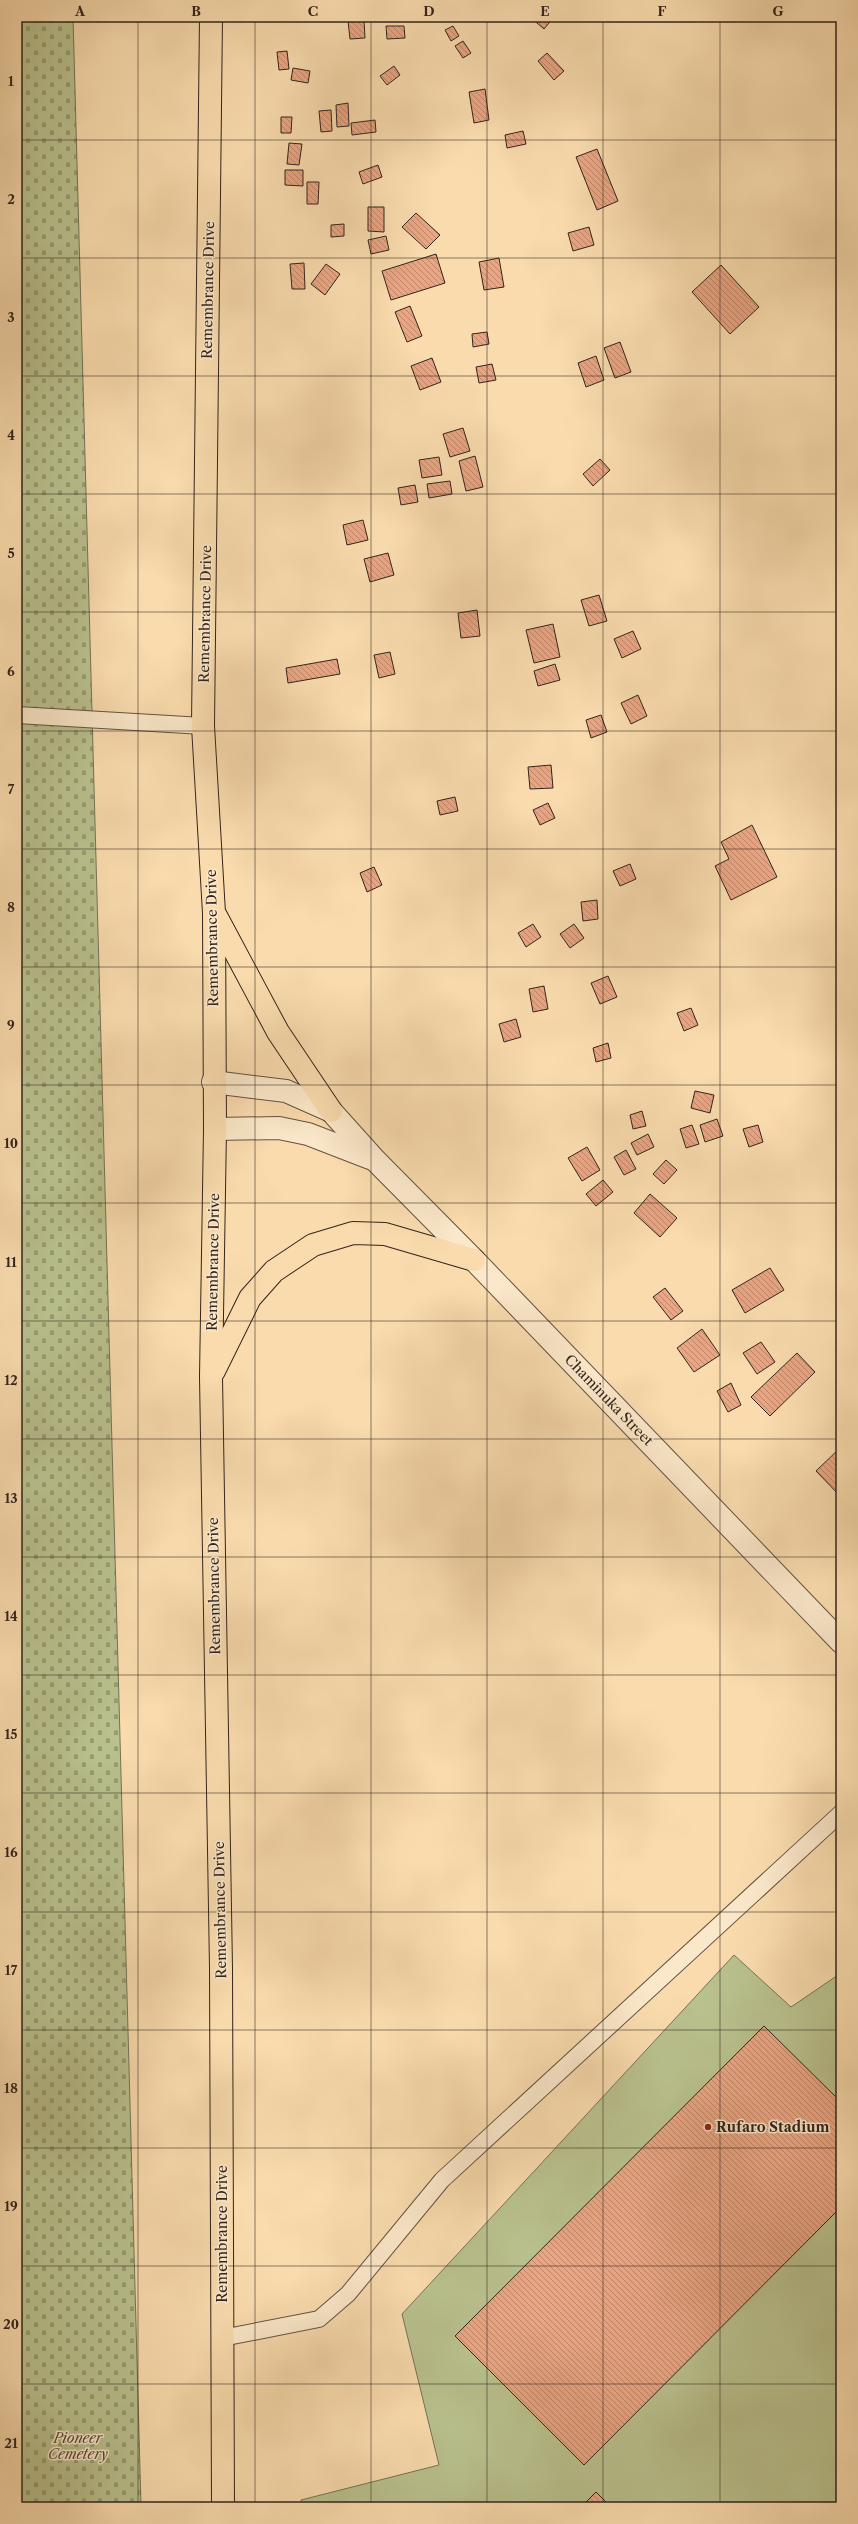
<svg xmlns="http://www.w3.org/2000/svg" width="858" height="2524" font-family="'Libre Caslon Text',serif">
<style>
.green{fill:#b9c18e;stroke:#767256}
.cemetery{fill:url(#cemetery-stones);stroke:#767256}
.building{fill:url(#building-back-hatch);stroke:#32241d}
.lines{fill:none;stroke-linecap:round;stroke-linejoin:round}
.service-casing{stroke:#645241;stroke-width:18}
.minor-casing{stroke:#645241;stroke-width:24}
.primary-casing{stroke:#32241d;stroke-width:24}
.service{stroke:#fbe8ca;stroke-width:16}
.minor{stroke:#fbe8ca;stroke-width:22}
.primary{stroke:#f9dbad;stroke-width:22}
.grid{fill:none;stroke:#32241d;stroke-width:1;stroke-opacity:0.55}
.poi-dot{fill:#8f2418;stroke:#fbe8ca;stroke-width:1.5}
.labels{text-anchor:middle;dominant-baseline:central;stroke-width:3;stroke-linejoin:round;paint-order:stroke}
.street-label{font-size:14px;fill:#32241d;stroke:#fbe8ca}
.poi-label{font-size:14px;font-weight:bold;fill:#32241d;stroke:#fbe8ca;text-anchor:start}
.park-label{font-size:14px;font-style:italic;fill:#544b39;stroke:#fbe8ca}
.neatline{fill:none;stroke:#32241d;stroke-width:1.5}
.grid-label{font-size:13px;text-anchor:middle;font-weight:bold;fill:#32241d}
</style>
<defs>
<pattern id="cemetery-stones" width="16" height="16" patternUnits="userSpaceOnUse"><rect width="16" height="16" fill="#b9c18e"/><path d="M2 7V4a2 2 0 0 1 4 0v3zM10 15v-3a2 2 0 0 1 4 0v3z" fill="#979d73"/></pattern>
<pattern id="building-back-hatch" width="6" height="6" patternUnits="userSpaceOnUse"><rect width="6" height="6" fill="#eaa582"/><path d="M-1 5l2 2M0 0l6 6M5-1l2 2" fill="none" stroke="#be866a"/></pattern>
</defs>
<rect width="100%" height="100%" fill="#f9dbad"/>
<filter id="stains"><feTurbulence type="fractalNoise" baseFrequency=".005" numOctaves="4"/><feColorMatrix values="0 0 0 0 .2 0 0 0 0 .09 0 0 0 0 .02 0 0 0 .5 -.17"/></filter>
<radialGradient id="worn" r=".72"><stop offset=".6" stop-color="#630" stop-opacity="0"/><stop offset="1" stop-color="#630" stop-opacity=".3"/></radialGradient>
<polygon class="green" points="734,1955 791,2007 841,1973 841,2507 301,2507 301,2500 439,2465 402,2314"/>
<polygon class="cemetery" points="17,17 73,17 141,2507 17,2507"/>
<g class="building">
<polygon points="530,17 554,17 544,29"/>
<polygon points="364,20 365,38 350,39 348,21"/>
<polygon points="386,26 404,26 405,38 387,39"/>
<polygon points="453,26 459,36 451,41 445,30"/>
<polygon points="463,41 471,53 463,58 455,46"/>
<polygon points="287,51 289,69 279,70 277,52"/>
<polygon points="547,53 564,71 554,80 538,61"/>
<polygon points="394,66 400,75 387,85 380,76"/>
<polygon points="293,68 310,71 308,83 291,80"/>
<polygon points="485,89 489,120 474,123 469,92"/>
<polygon points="348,103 349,126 337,127 336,105"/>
<polygon points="331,110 332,131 321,132 319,111"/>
<polygon points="281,117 292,117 291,133 281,133"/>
<polygon points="375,120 376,132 352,135 351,123"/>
<polygon points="523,131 526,144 507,148 505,135"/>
<polygon points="289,143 302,144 299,165 287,164"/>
<polygon points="597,149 618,201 597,210 576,157"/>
<polygon points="378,165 382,177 363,184 359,172"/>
<polygon points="285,170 303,170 303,186 285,185"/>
<polygon points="307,182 319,182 318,204 307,204"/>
<polygon points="368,207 384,207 384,232 368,231"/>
<polygon points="416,213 440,235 426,249 402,227"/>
<polygon points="344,224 344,236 331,237 331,225"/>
<polygon points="589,227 594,245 573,251 568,233"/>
<polygon points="386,236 389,250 371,254 368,240"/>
<polygon points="436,254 445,283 391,300 382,271"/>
<polygon points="499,258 504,287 484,290 479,262"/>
<polygon points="304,263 305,289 292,289 290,264"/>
<polygon points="326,264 340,274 325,295 311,284"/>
<polygon points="721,265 759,307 730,334 692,292"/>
<polygon points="410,306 422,336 407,342 395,312"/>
<polygon points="487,332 489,344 473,347 472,334"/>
<polygon points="620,342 631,372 615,378 604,348"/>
<polygon points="596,356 604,380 586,387 578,363"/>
<polygon points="432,358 441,382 420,390 411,366"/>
<polygon points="492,364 496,380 479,383 476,367"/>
<polygon points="463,428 470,451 450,457 443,434"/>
<polygon points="475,456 483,487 466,491 459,461"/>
<polygon points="439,457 442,475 422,478 419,460"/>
<polygon points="600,459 610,470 593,486 583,474"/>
<polygon points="450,481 452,494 429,498 427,484"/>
<polygon points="415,485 418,502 401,505 398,488"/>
<polygon points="363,520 368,540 347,545 343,525"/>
<polygon points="388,553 394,575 370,582 364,559"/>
<polygon points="599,595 607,621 589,626 581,600"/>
<polygon points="477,610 480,636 461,638 458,613"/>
<polygon points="553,624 560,657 534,663 526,630"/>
<polygon points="633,631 641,649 622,658 614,639"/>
<polygon points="390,652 395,674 379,678 374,655"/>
<polygon points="337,659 340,674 288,683 286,668"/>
<polygon points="555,664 560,680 538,686 534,671"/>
<polygon points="638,695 647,716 631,724 621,703"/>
<polygon points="601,715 607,732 591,738 586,720"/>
<polygon points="551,765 553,788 530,789 528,767"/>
<polygon points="455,797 458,811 440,815 437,801"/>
<polygon points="548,803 555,818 540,825 533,810"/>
<polygon points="752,825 777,877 731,900 715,866 729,859 721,842"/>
<polygon points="630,864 636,879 620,886 613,871"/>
<polygon points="374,867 382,885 367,892 360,873"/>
<polygon points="597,900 598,919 583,921 581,902"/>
<polygon points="533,924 541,937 526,947 518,933"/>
<polygon points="574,924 584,938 570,948 560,934"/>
<polygon points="608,976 617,997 600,1004 591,983"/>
<polygon points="544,986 548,1009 533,1012 529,989"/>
<polygon points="691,1008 698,1025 684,1031 677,1013"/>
<polygon points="516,1019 521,1037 504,1042 499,1024"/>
<polygon points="608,1043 611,1058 596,1062 593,1048"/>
<polygon points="695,1091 714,1095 710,1113 691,1108"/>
<polygon points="642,1111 646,1126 633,1129 630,1115"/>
<polygon points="717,1119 723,1136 705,1142 700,1125"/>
<polygon points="692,1125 699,1144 686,1148 680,1129"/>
<polygon points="758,1125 763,1142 749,1147 743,1129"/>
<polygon points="648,1134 654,1147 637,1155 631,1143"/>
<polygon points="587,1147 600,1170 582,1181 568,1158"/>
<polygon points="626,1150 636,1169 624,1175 614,1157"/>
<polygon points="666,1160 677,1170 664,1184 653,1174"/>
<polygon points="603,1180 613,1192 596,1206 586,1194"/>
<polygon points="650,1194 677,1218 660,1237 634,1213"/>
<polygon points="770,1268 784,1290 745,1313 732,1290"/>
<polygon points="665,1288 683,1311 671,1320 653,1297"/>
<polygon points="702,1329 720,1355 694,1372 677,1348"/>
<polygon points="761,1342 775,1362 757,1374 743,1353"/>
<polygon points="797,1353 815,1372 770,1416 751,1397"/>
<polygon points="731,1383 741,1405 728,1412 717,1391"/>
<polygon points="841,1447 841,1497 816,1471"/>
<polygon points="764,2026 841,2102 841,2207 584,2465 455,2336"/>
<polygon points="596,2492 611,2507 581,2507"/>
</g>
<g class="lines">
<defs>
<g id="service">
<polyline points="17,715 203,726"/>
<polyline points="222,2338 319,2319 348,2294 442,2180 841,1813"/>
</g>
<g id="minor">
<polyline points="213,1082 286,1091 331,1111 375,1160 474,1260 841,1642"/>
<polyline points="215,1129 279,1128 308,1134 370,1158"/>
</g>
<g id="primary">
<polyline points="211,17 203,726 214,913 215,1129 211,1377 221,1968 223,2507"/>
<polyline points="216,916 278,1032 331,1111"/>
<polyline points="214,1371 250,1298 274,1271 313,1245 353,1233 385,1234 474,1260"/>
</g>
</defs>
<use href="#service" class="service-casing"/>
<use href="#minor" class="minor-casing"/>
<use href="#primary" class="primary-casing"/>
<use href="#service" class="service"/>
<use href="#minor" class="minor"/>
<use href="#primary" class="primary"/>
</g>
<path class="grid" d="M 138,17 L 138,2507M 255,17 L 255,2507M 371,17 L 371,2507M 487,17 L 487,2507M 603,17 L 603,2507M 720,17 L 720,2507M 17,140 L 841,140M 17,258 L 841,258M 17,376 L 841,376M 17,494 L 841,494M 17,612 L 841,612M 17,731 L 841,731M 17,849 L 841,849M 17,967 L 841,967M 17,1085 L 841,1085M 17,1203 L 841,1203M 17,1321 L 841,1321M 17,1439 L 841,1439M 17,1557 L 841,1557M 17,1675 L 841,1675M 17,1793 L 841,1793M 17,1912 L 841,1912M 17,2030 L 841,2030M 17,2148 L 841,2148M 17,2266 L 841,2266M 17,2384 L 841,2384"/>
<circle class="poi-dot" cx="708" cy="2127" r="4"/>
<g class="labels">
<g class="street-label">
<text transform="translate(208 290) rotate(-89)">Remembrance Drive</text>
<text transform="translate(205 614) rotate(-89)">Remembrance Drive</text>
<text transform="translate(212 938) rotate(-91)">Remembrance Drive</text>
<text transform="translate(213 1262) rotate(-89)">Remembrance Drive</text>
<text transform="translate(609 1400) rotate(46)">Chaminuka Street</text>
<text transform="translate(214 1586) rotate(-91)">Remembrance Drive</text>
<text transform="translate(220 1910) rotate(-91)">Remembrance Drive</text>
<text transform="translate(222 2234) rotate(-90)">Remembrance Drive</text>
</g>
<g class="poi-label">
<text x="716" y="2127">Rufaro Stadium</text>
</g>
<g class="park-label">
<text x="78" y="2438">Pioneer<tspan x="78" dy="16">Cemetery</tspan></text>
</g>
</g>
<rect width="858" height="2524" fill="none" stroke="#f9dbad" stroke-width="44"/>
<rect x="22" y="22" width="814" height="2480" class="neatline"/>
<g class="grid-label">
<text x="80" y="16">A</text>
<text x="196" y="16">B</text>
<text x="313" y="16">C</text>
<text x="429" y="16">D</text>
<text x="545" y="16">E</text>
<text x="662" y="16">F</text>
<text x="778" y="16">G</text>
<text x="11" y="86">1</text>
<text x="11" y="204">2</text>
<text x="11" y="322">3</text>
<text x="11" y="440">4</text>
<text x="11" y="558">5</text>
<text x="11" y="676">6</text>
<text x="11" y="794">7</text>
<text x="11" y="912">8</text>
<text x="11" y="1030">9</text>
<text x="11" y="1148">10</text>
<text x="11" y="1267">11</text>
<text x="11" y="1385">12</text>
<text x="11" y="1503">13</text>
<text x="11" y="1621">14</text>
<text x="11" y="1739">15</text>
<text x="11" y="1857">16</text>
<text x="11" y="1975">17</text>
<text x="11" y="2093">18</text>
<text x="11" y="2211">19</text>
<text x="11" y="2329">20</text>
<text x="11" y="2448">21</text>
</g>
<rect width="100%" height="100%" filter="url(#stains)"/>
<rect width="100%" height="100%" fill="url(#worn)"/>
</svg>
